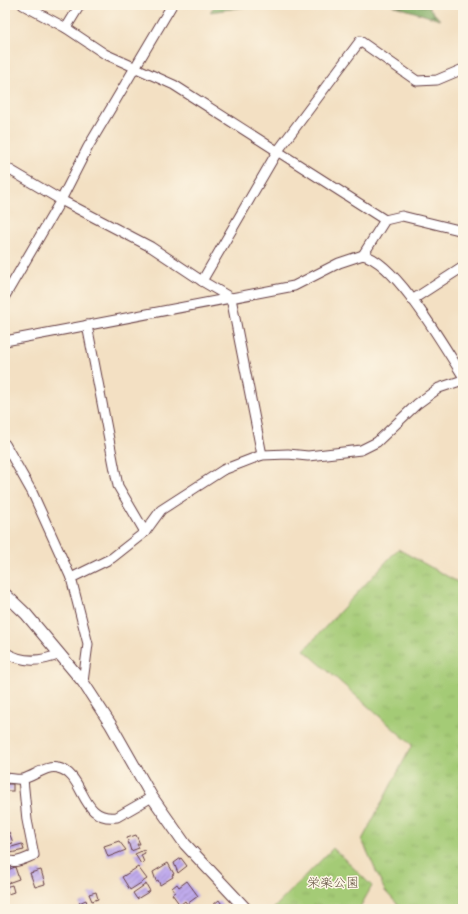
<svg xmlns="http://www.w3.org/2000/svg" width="468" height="914" font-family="'Architects Daughter','Klee One',sans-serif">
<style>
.forest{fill:url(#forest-firs);stroke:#666749}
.park{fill:url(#park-tufts);stroke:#777550}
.building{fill:url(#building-hatch)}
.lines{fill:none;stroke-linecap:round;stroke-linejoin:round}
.minor-casing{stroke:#633c42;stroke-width:11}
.tertiary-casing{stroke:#633c42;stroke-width:13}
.minor{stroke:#fff;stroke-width:9}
.tertiary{stroke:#fff;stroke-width:11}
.labels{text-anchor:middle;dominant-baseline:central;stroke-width:3;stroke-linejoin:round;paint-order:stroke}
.park-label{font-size:13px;fill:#655342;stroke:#fcf5e5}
</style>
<defs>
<pattern id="forest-firs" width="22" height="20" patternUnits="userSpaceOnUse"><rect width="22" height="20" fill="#83af67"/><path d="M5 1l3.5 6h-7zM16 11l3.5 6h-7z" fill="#6d8e55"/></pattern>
<pattern id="park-tufts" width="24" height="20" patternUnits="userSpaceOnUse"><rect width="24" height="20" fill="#a4cb76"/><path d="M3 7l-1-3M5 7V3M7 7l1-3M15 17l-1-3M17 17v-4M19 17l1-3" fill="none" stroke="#8fae66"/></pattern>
<pattern id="building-hatch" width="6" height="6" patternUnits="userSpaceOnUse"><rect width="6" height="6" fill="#c0abec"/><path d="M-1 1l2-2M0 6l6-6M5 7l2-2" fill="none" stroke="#9e8bbf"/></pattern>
</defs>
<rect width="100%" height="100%" fill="#fcf5e5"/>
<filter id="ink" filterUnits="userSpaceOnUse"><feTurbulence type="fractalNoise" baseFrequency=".025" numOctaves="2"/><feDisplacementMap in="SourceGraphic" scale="8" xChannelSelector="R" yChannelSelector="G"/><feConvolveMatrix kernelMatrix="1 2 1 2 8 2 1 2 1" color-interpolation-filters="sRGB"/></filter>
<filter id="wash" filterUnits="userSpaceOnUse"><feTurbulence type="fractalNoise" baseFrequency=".012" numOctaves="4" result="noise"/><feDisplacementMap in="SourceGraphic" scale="16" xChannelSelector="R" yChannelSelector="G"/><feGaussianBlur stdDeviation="0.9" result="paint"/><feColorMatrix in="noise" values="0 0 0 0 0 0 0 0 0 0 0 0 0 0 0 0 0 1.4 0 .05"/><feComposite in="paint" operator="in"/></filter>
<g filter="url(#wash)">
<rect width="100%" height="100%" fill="#f3e0c3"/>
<g class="forest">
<polygon points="215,5 258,5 210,12"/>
<polygon points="392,5 427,5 440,20"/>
</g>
<g class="park">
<polygon points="398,549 463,585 463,909 402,909 385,891 362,840 412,745 304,650"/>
<polygon points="333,848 372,886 359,909 273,909"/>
</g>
<g id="blocks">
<g class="building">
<rect x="5" y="784" width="8" height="7"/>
<polygon points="9,832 13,843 5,845 5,834"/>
<polygon points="136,835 140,844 137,844 139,848 131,851 127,838"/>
<polygon points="119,841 126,850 108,857 104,846"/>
<polygon points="22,844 24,850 6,854 5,849"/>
<polygon points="144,850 145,853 141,855 144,862 141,864 135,854"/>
<polygon points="181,858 187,866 178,873 174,863"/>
<polygon points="168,863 174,874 172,875 173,877 160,885 158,880 156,881 153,872"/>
<polygon points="15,867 19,879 5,884 5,871"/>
<polygon points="138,867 147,879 130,890 122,877"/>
<polygon points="41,870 45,884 35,887 30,873"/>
<polygon points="187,881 198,896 187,904 185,901 180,905 172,894 175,892 172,888 177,884 179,887"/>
<polygon points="146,884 150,891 137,899 133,893"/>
<polygon points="12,885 14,892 8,894 5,887"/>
<polygon points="96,892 98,899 92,901 89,894"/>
<polygon points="86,900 89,909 81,909 79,903"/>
<polygon points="219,900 225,909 217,909 213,905"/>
</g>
</g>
</g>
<g filter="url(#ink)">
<use href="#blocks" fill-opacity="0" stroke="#633c42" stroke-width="1"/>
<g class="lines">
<defs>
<g id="minor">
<polyline points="23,5 66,28 105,54 174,85 385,220"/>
<polyline points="66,28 80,5"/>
<polyline points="5,167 61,200 151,247 202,281 231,298 262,455"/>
<polyline points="363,255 385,220 402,216 463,231"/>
<polyline points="202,281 277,152 360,41 417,81 437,80 463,69"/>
<polyline points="5,296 61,200 88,147 172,5"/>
<polyline points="412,300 463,267"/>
<polyline points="87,325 118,486 145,532"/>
<path d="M 5,341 L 294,286 L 339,263 L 363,255 C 396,262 445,348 463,376"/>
<polyline points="5,444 32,492 71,578 88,644 83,682"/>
<polyline points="71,578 112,558 145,532 161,510 223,470 262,455 288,454 308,456 361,450 377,442 417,404 439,388 463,380"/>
<path d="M 5,652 C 22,663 41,662 60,654"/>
<path d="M 5,778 C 11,778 18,780 23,779 C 35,776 46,765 58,768 C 86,774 79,822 117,817 L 152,797"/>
<path d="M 5,859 C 14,865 24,859 34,855 L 27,820 L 23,779"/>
</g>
<polyline id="tertiary" points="5,594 26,614 83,682 111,725 152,797 185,844 246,909"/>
</defs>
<use href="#minor" class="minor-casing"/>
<use href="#tertiary" class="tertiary-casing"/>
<use href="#minor" class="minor"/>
<use href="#tertiary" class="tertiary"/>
</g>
</g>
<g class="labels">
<g class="park-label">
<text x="333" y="883">栄楽公園</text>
</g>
</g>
<rect width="468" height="914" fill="none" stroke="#fcf5e5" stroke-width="20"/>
</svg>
